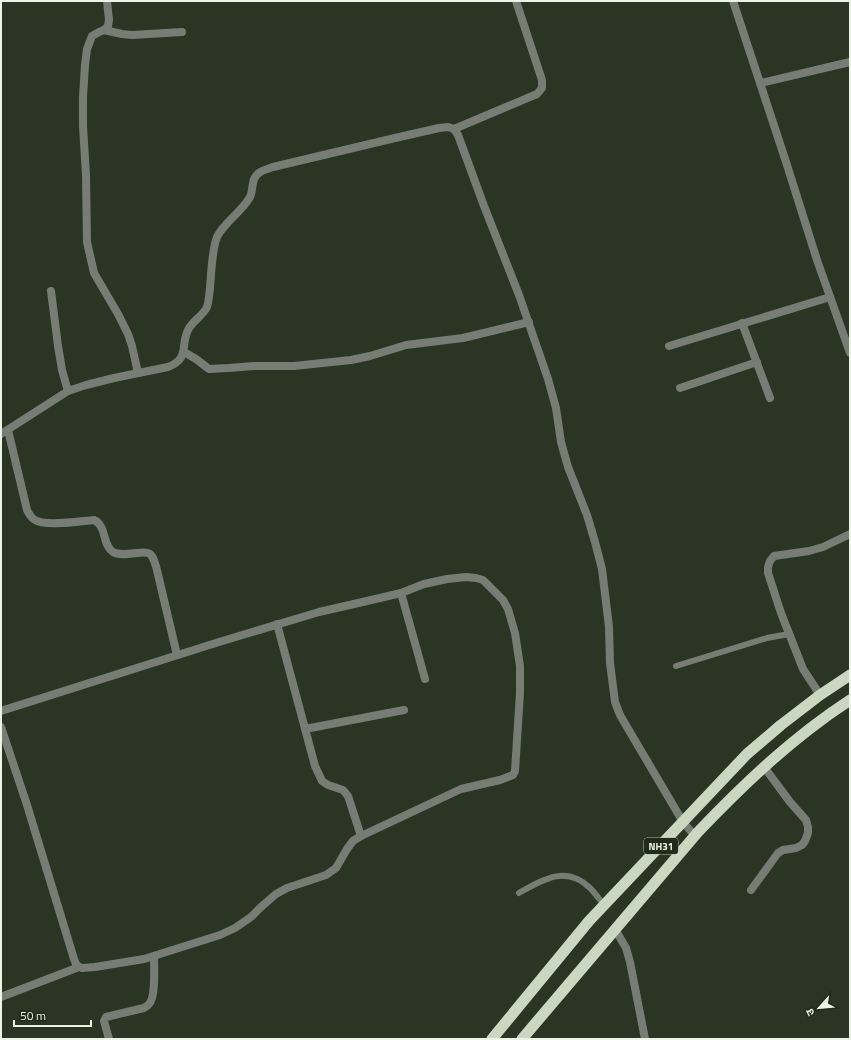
<svg xmlns="http://www.w3.org/2000/svg" width="851" height="1040" font-family="'Titillium Web','Noto Sans Devanagari',sans-serif">
<style>
.lines{fill:none;stroke-linecap:round;stroke-linejoin:round}
.service{stroke:#777d74;stroke-width:6}
.minor{stroke:#777d74;stroke-width:8}
.trunk{stroke:#cad8c2;stroke-width:11}
.labels{text-anchor:middle;dominant-baseline:central;stroke-width:3;stroke-linejoin:round;paint-order:stroke}
.shield{fill:#202c19;stroke:#afb8aa;stroke-width:1}
.shield-label{font-size:10px;font-weight:bold;fill:#ecf4e8}
</style>
<rect width="100%" height="100%" fill="#2a3623"/>
<g class="lines">
<g class="service">
<polyline points="676,666 767,638 789,634"/>
<path d="M 519,893 C 544,879 566,865 590,888 C 595,893 600,900 604,905"/>
</g>
<g class="minor">
<polyline points="107,1 109,20 108,26 104,30 99,32 92,36 87,49 85,65 83,97 83,126 86,175 87,242 94,273 118,314 128,334 132,346 138,373"/>
<polyline points="733,1 787,165 817,260 850,353"/>
<polyline points="104,30 122,34 132,35 182,32"/>
<polyline points="761,83 850,62"/>
<polyline points="454,129 537,94 542,88 542,80 516,1"/>
<polyline points="51,291 58,346 62,370 68,391"/>
<polyline points="742,323 770,398"/>
<polyline points="669,346 830,297"/>
<polyline points="184,352 196,359 209,369 228,368 254,366 294,366 351,360 370,356 406,345 463,338 529,322"/>
<polyline points="680,388 757,362"/>
<path d="M 8,430 L 27,510 C 29,514 31,518 35,520 C 45,527 81,521 94,520 C 107,526 102,545 113,552 C 123,558 144,549 150,554 C 154,557 154,562 156,566 L 177,655"/>
<path d="M 1,434 L 68,391 L 86,385 L 114,378 L 168,367 C 190,358 180,347 188,330 C 192,321 203,316 207,307 C 209,301 209,294 210,289 C 211,275 212,249 217,237 C 224,222 241,213 250,197 C 252,193 252,188 253,183 C 255,172 264,170 273,167 L 395,138 L 439,128 L 448,127 L 454,129 L 458,135 L 484,206 L 519,295 L 548,379 L 556,408 L 561,442 L 568,467 L 587,515 L 595,542 L 602,569 L 609,627 L 610,663 L 615,702 L 620,715 L 627,727 L 683,822 L 695,836"/>
<polyline points="401,593 425,679"/>
<polyline points="277,624 315,766 322,781 328,785 343,790 348,796 361,836"/>
<polyline points="820,695 803,669 781,613 768,573 768,567 770,561 774,556 809,551 823,547 850,534"/>
<polyline points="1,711 219,642 319,612 367,601 401,593 424,584 447,579 466,577 476,578 483,580 503,600 508,609 515,633 520,666 520,693 515,771 513,775 500,780 461,789 361,836 353,841 347,849 336,868 326,875 287,888 276,894 261,907 251,917 235,928 220,935 144,959 95,967 82,968 79,967 76,964 74,959 27,805 1,727"/>
<polyline points="305,729 404,710"/>
<polyline points="751,890 778,853 783,850 796,848 802,845 805,841 808,833 808,827 806,820 790,802 764,767"/>
<polyline points="615,929 626,948 630,962 645,1039"/>
<polyline points="1,997 79,967"/>
<path d="M 109,1039 L 104,1021 L 106,1017 L 144,1008 C 146,1006 148,1006 149,1004 C 156,997 154,967 154,957"/>
</g>
<g class="trunk">
<polyline points="492,1039 589,921 747,754 781,725 820,695 850,675"/>
<path d="M 522,1039 L 698,832 C 744,784 793,737 850,700"/>
</g>
</g>
<g class="labels">
<rect class="shield" x="644" y="838" width="34" height="16" rx="3"/>
<g class="shield-label">
<text x="661" y="846">NH31</text>
</g>
</g>
<rect width="851" height="1040" fill="none" stroke="#ecf4e8" stroke-width="4"/>
<g transform="translate(819 1008) rotate(243)" stroke="#202c19" stroke-width="3" paint-order="stroke">
<path d="M0-3L7 15L0 10L-7 15Z" fill="#ecf4e8"/>
<text y="-6" font-size="11" font-weight="bold" text-anchor="middle" fill="#ecf4e8">उ</text>
</g>
<path d="M14 1020v6h77v-6" fill="none" stroke="#ecf4e8" stroke-width="2"/>
<text x="20" y="1020" font-size="12" fill="#ecf4e8" stroke="#202c19" stroke-width="3" paint-order="stroke">50 m</text>
</svg>
